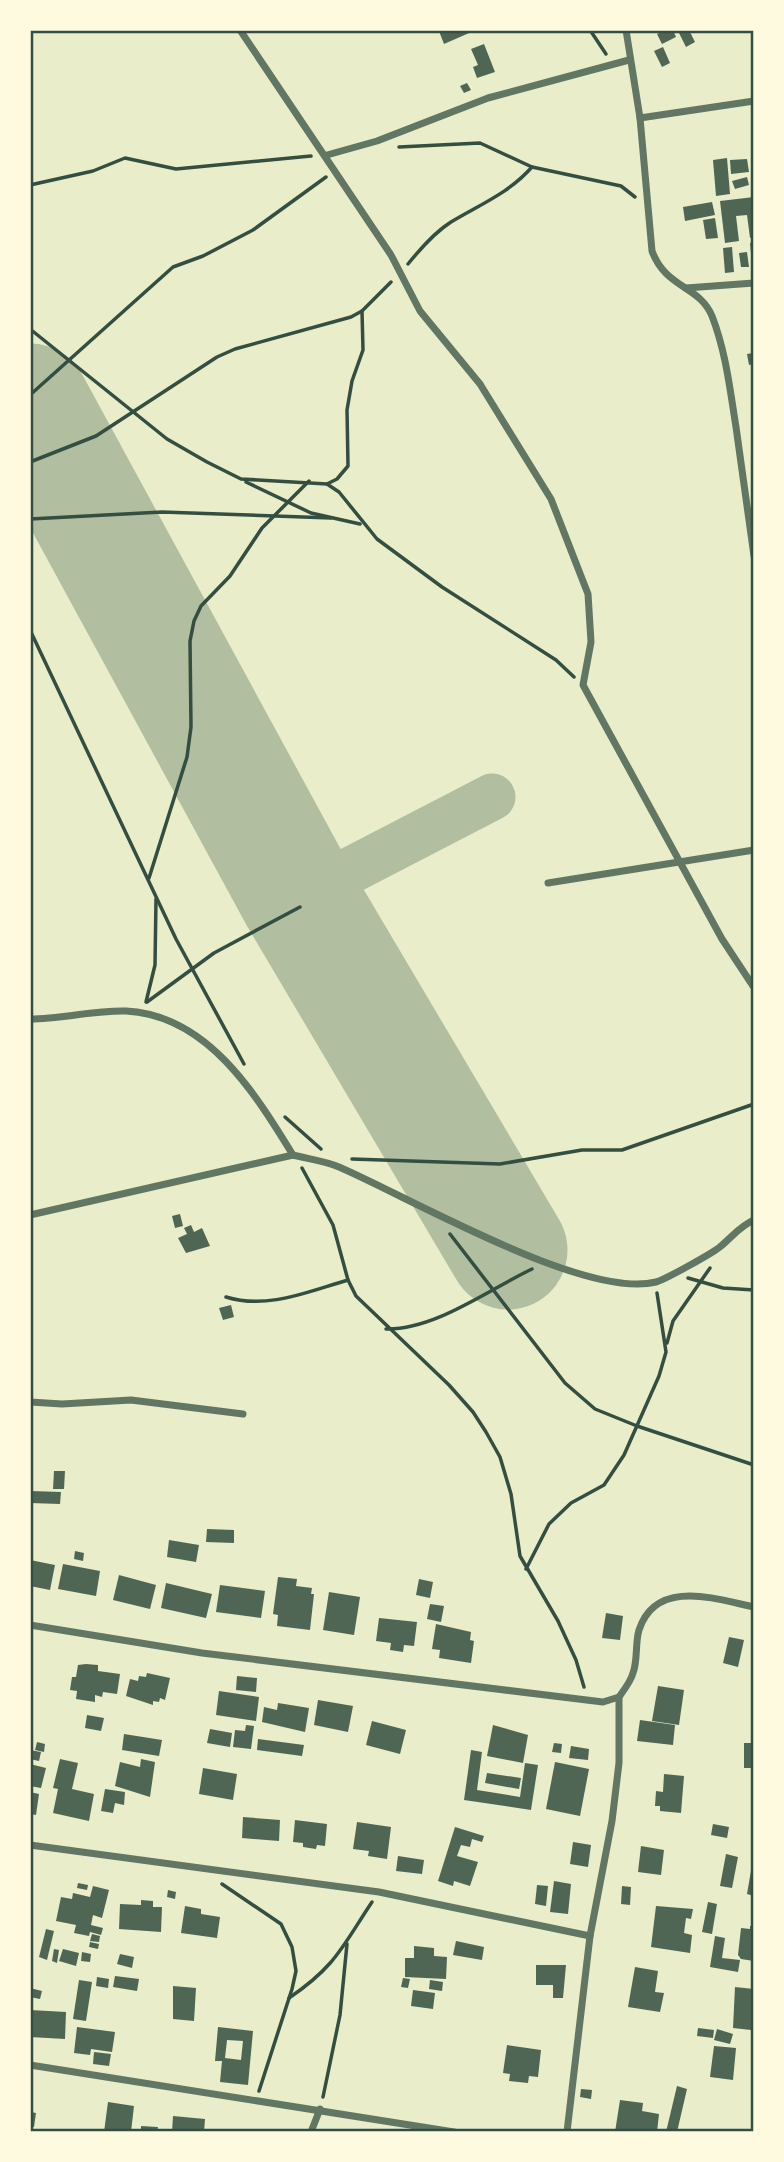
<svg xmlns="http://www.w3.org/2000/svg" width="784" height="2162" font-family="Georgia,serif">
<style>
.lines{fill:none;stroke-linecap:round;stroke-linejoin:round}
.taxiway{stroke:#b2bea0;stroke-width:47}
.runway{stroke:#b2bea0;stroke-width:119}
.building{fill:#4f6655;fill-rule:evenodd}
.path{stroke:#344e41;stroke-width:3.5}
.minor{stroke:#617663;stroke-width:7}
.neatline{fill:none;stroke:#344e41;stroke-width:2.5}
</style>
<rect width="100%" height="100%" fill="#e9edc9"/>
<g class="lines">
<polyline class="taxiway" points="299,897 492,797"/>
<polyline class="runway" points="30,403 299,897 508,1250"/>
</g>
<g class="building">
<polygon points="476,30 444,44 439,31 443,30"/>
<polygon points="666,30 673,30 676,37 662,44 657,34"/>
<polygon points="689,30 695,42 686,47 678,31"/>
<polygon points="484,44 495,72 477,78 473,67 478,65 471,49"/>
<polygon points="663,47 670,63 662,67 654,51"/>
<polygon points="467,83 471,90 464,93 460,86"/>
<polygon points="727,158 730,194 716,196 713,160"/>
<polygon points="747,159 749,172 731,174 730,160"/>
<polygon points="747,177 749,185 735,189 732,181"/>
<polygon points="754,197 754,237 750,238 747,215 736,216 739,241 725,243 720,201"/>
<polygon points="712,202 715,215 685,221 683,207"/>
<polygon points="715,218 718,238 706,239 703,220"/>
<polygon points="754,242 754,263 752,264 750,243"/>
<polygon points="732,247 734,272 725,273 723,248"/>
<polygon points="747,252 749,267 741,267 739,253"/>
<polygon points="753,353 754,364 749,365 747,354"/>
<polygon points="180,1214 183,1226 175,1228 172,1216"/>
<polygon points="191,1225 194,1232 202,1228 210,1246 186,1253 178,1238 187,1234 184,1228"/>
<polygon points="231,1305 234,1317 223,1320 219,1308"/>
<polygon points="54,1471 65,1471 64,1489 53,1489"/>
<polygon points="30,1491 61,1492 60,1504 30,1503"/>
<polygon points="207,1529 234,1530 234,1543 206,1542"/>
<polygon points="169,1540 199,1545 196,1562 167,1557"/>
<polygon points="75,1551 84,1553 83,1561 74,1559"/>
<polygon points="30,1560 55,1565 50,1590 30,1586"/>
<polygon points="63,1564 100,1571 96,1596 58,1589"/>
<polygon points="119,1575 156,1585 150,1609 113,1600"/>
<polygon points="278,1577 297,1579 296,1586 312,1588 311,1594 314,1594 310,1630 277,1626 278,1615 273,1614"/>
<polygon points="419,1579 433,1582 430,1598 416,1595"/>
<polygon points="166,1583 212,1594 206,1618 161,1608"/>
<polygon points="220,1585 265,1591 261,1618 216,1612"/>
<polygon points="329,1592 360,1597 354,1635 323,1630"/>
<polygon points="430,1604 444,1606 441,1622 427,1619"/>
<polygon points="606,1613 623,1616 620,1640 602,1638"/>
<polygon points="379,1618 417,1622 414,1646 404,1645 403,1652 390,1650 391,1643 376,1641"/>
<polygon points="436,1624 471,1632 470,1640 474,1641 471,1663 439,1658 440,1650 432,1649"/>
<polygon points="729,1637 744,1640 738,1667 723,1663"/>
<polygon points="86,1664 98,1665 98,1671 120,1674 117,1694 103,1692 102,1697 95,1695 95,1702 76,1699 77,1691 70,1690 72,1677 76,1677 78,1665"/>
<polygon points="147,1673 170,1678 165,1700 160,1698 159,1702 153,1701 153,1705 126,1696 130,1679 138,1681 139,1676 146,1677"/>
<polygon points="237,1676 257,1678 256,1692 236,1690"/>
<polygon points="658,1686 684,1690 679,1725 652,1721"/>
<polygon points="219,1691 259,1697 256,1721 216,1715"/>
<polygon points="318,1700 353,1706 348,1732 314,1725"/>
<polygon points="278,1703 309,1708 305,1732 262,1722 264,1707 277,1710"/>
<polygon points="87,1715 104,1718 101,1731 85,1728"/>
<polygon points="640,1720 675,1725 673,1745 637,1741"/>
<polygon points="372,1721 406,1730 400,1754 366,1745"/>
<polygon points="246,1725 254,1726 251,1749 233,1747 235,1730 245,1731"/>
<polygon points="493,1725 528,1735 523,1763 487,1756"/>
<polygon points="210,1729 232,1733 230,1747 207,1743"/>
<polygon points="124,1734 162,1740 159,1756 122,1750"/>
<polygon points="258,1739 304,1745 302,1756 257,1750"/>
<polygon points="37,1742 45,1744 44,1752 35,1750"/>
<polygon points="554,1743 562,1744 561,1753 552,1752"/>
<rect x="744" y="1743" width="10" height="25"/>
<polygon points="571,1746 589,1749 588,1760 569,1758"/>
<polygon points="30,1750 41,1752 39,1761 30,1759"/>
<polygon points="471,1750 482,1752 477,1790 520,1797 525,1763 538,1765 531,1810 464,1800"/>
<polygon points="60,1759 78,1763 72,1789 94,1794 89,1821 53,1813 58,1789 53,1788"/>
<polygon points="141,1759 155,1762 150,1797 115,1786 120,1762 140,1767"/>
<polygon points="555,1762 589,1769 580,1816 546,1809"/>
<polygon points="30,1764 46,1768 41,1788 30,1786"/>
<polygon points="203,1768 237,1774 233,1800 199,1794"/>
<polygon points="487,1773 521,1778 519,1789 485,1783"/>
<polygon points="664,1774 684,1776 681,1813 660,1811 660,1806 655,1806 656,1791 663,1792"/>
<polygon points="105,1789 125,1792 124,1805 115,1803 113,1813 101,1811"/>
<polygon points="30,1792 39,1794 36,1815 30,1814"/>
<polygon points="243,1817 280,1820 279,1841 242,1838"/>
<polygon points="295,1820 327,1824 325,1846 317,1845 316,1849 303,1847 303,1843 293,1842"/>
<polygon points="357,1822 391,1827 387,1859 368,1856 369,1851 353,1849"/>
<polygon points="713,1824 729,1827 727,1838 711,1835"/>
<polygon points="455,1827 484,1836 482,1842 472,1839 470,1847 461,1845 457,1856 478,1862 470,1886 454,1881 453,1886 438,1881"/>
<polygon points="573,1842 591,1845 588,1867 570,1864"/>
<polygon points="641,1846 664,1850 661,1875 638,1872"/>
<polygon points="726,1854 738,1857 732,1888 720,1886"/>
<polygon points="398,1856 424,1860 422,1874 396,1871"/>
<polygon points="753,1859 754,1859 754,1896 747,1894"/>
<polygon points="554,1881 571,1884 568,1914 550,1912"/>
<polygon points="78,1883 88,1885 87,1890 77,1888"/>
<polygon points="537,1885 548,1886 546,1906 535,1904"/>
<polygon points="93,1886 109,1890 102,1918 93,1915 91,1925 103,1928 101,1935 90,1932 89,1936 74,1933 76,1925 56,1921 61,1897 72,1899 73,1893 90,1897"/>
<polygon points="622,1886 631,1887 630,1905 621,1904"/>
<polygon points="168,1890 176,1892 175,1899 167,1897"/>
<polygon points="141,1900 153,1901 153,1907 162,1907 161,1932 119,1929 120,1904 141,1905"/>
<polygon points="708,1902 717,1904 712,1934 702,1932"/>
<polygon points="185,1906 201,1909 201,1914 220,1917 217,1938 181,1933"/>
<polygon points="656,1906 693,1909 691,1919 686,1918 684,1933 692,1935 690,1953 651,1947"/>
<polygon points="750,1926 754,1926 754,1961 741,1959 738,1955 741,1928 750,1929"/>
<polygon points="46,1929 54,1931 47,1960 39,1957"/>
<polygon points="92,1934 100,1936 99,1942 90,1941"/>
<polygon points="715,1936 725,1938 722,1958 740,1960 738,1972 710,1967"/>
<polygon points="456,1941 484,1947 482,1960 453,1955"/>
<polygon points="90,1942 99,1944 98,1949 89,1947"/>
<polygon points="414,1946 434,1948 434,1956 447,1957 446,1979 405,1977 405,1958 414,1958"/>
<polygon points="54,1949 59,1950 57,1963 52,1961"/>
<polygon points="63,1949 79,1953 76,1966 59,1961"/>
<polygon points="82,1952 91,1954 90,1962 81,1961"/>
<polygon points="120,1954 134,1957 132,1968 117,1964"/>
<polygon points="536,1965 566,1965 563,1998 553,1998 553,1985 536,1985"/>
<polygon points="635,1967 658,1971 655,1992 664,1993 660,2012 628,2007"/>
<polygon points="115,1976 139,1979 137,1991 113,1987"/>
<polygon points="97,1977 109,1979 108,1988 96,1986"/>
<polygon points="403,1978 410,1979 408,1988 401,1987"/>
<polygon points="79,1980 92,1982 86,2021 73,2019"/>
<polygon points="430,1980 443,1982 442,1991 429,1989"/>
<polygon points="173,1986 196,1988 194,2021 173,2019"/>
<polygon points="735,1987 754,1989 751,2030 733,2028"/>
<polygon points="30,1988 42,1991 40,1999 30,1997"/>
<polygon points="413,1990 435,1993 433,2009 411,2006"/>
<polygon points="30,2010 66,2012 65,2039 30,2037"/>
<polygon points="77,2027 115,2032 112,2052 91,2049 90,2055 74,2053"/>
<path d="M 218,2027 L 253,2031 L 248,2085 L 220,2082 L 222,2061 L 215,2061 ZM 227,2040 L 243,2041 L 241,2060 L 225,2058 Z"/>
<polygon points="698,2028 714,2030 713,2038 697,2036"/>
<polygon points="717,2029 733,2034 730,2044 714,2040"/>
<polygon points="507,2045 541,2050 538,2077 529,2076 528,2083 509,2081 510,2074 503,2073"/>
<polygon points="714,2046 736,2048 733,2080 710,2077"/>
<polygon points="94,2052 111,2054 109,2066 93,2064"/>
<polygon points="677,2086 687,2089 677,2132 666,2132"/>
<polygon points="581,2089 592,2090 591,2099 580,2097"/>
<polygon points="620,2100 643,2103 642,2111 659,2114 657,2132 615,2132"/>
<polygon points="108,2102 134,2106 131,2132 104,2132"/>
<polygon points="30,2112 36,2113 34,2127 30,2127"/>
<polygon points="173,2116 205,2119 204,2132 172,2132"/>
<polygon points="141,2126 158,2127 157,2132 141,2132"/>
<polygon points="721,2129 739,2130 739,2132 720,2132"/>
</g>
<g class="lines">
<g class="path">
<polyline points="590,30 606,54"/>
<polyline points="399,147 480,143 532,167 621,186 635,197"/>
<polyline points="30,185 93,171 125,158 176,169 311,156"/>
<path d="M 408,264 C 421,248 434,233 451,222 C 481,204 509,193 532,167"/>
<polyline points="30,329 167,439 207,462 241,479 327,484 339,492 377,539 442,587 556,660 574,677"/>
<polyline points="30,395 173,267 203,256 253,230 326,177"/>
<polyline points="30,462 96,436 217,357 235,349 351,317 362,311 391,282"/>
<polyline points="246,482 311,513 360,524"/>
<polyline points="327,484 337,479 348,466 347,410 352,381 363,350 362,311"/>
<polyline points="30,519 162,512 331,518"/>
<polyline points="30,630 176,939 244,1064"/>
<polyline points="149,878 187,757 191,727 190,641 194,621 201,606 230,576 262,528 309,481"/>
<polyline points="146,1002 155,965 156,899"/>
<polyline points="147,1002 214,953 300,907"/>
<polyline points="285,1117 321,1149"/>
<polyline points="352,1159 500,1164 582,1150 622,1150 754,1104"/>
<polyline points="302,1168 333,1225 348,1280 356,1296 449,1385 473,1412 486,1432 500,1457 511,1494 520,1556 558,1621 576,1660 584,1687"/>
<polyline points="450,1234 565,1383 595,1409 637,1426 754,1465"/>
<polyline points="688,1278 723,1288 754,1290"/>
<path d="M 226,1297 C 267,1310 309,1291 348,1280"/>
<path d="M 386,1329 C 435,1330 488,1290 532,1269"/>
<polyline points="667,1343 673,1321 710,1268"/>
<polyline points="526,1569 549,1524 571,1503 604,1485 624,1455 659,1376 666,1352 657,1293"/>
<polyline points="222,1884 281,1924 292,1947 296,1971 292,1989 259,2091"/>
<path d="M 289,1998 C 336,1966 342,1947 372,1902"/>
<polyline points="323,2097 340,2015 347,1944"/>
</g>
<g class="minor">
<polyline points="240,30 391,255 420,311 480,384 551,499 588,594 591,642 583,685 722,939 753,986"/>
<path d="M 626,30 L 640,118 L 652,251 C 666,289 699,285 712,316 C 726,352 730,390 736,427 C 742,470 748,513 754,556"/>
<polyline points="640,118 754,101"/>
<polyline points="327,155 377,141 488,98 629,60"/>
<polyline points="686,288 754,283"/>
<polyline points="548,883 754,850"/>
<path d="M 30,1019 C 62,1019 94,1010 126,1011 C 207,1015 255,1093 293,1155"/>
<path d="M 30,1215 L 293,1155 C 308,1159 325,1161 339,1167 C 409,1197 585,1300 656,1282 C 664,1280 715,1252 721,1246 C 733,1236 740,1226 754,1220"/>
<polyline points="30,1402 62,1404 131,1400 243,1414"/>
<path d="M 30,1625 L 202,1653 L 603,1702 L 619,1697 C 624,1690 631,1681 633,1673 C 638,1660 635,1643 639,1630 C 656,1578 716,1599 754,1607"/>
<polyline points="30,1845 379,1892 590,1936"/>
<polyline points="30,2065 454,2132"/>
<polyline points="311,2132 320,2109"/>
<polyline points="567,2132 590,1936 612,1821 619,1763 619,1697"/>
</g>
</g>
<rect width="784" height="2162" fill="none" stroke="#fefae0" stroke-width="63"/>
<rect x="32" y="32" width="720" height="2098" class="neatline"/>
</svg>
